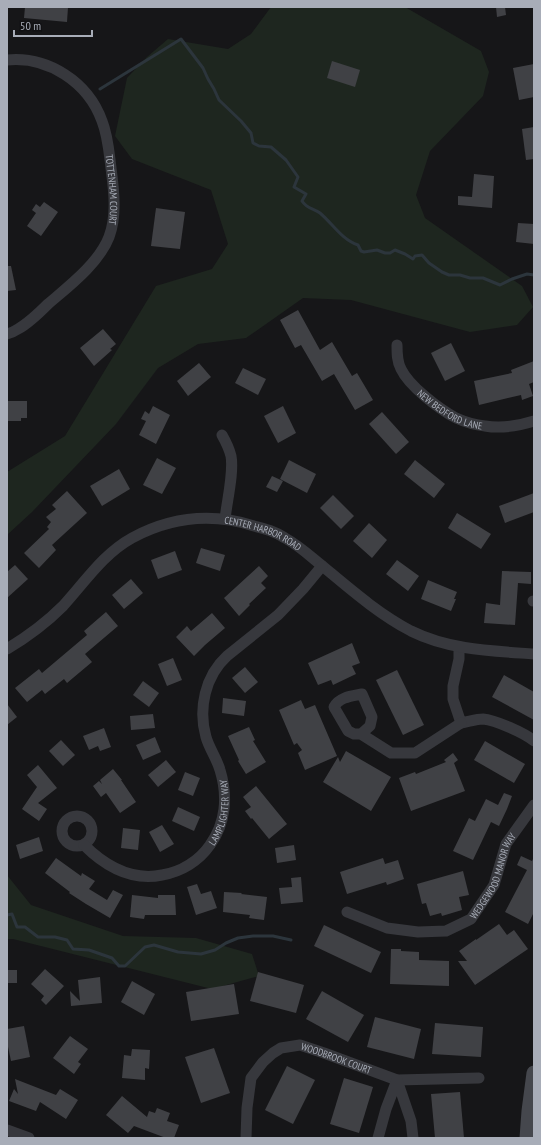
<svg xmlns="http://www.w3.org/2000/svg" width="541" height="1145" font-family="'PT Sans Narrow',sans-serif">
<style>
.green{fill:#1e261f}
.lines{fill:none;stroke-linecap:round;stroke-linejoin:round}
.stream{stroke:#2c353c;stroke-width:3}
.building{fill:#404145}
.street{stroke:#37383d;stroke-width:11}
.secondary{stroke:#45474d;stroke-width:15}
.labels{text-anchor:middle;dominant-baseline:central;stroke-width:3;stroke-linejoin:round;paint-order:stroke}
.street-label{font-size:10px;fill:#a8adb8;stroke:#111113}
</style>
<rect width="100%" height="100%" fill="#161618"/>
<g class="green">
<polygon points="271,7 405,7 481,51 489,72 483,96 430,151 416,195 425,218 522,286 533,307 517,325 470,332 351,300 303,298 246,338 198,344 158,368 116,424 32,512 7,535 7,472 65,436 156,286 212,269 228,244 211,190 132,159 115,136 127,78 147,57 168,39 228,49 251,34"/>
<polygon points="7,875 31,905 123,936 196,938 252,954 259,976 212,989 13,939 7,939"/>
</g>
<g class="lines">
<g class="stream">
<path d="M 100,89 L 181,39 L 203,68 L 208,79 L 214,89 L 219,100 L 241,121 L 251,133 L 253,143 L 259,146 L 271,147 L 286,160 L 298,177 L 294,187 L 306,194 L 302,201 C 307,209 313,208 320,213 C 332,223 342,240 358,245 L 361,251 L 364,252 L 377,250 L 385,253 L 390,253 L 395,250 L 405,254 L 413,259 L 415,256 L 422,255 L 429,263 L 442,272 L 449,275 L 460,275 L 470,278 L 483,278 L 500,285 L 512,279 L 527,274 L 534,275"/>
<polyline points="7,915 12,914 17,927 25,927 38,937 55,937 67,940 73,949 89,950 112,958 119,966 125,966 145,947 154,945 178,952 201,954 215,950 226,943 238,938 253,936 273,936 291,940"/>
</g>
</g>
<g class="building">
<polygon points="25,7 68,7 67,22 24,18"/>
<polygon points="496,7 505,7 506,15 497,17"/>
<polygon points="332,61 360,70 355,87 327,78"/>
<polygon points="534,64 534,97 519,100 513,68"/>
<polygon points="534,127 534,159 526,160 522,129"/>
<polygon points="474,174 494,176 492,208 458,205 458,196 472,197"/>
<polygon points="44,202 58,212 41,236 27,226 36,213 32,210 36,204 40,207"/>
<polygon points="156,208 185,212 180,249 151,246"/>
<polygon points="518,223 534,224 534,244 516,242"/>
<polygon points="7,266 11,266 16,290 7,291"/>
<polygon points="298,310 320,350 332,342 352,376 357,373 373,400 355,410 334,374 322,381 301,345 295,348 280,320"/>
<polygon points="103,329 116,344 110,349 112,350 94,366 80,348"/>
<polygon points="451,343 465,371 445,381 431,353"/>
<polygon points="534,361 534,382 529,384 533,396 522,400 521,395 479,405 474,381 512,373 511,370"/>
<polygon points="199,363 211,377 188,396 177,381"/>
<polygon points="243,368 266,379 258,395 235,383"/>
<polygon points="7,401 27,401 27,418 21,418 21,421 7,421"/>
<polygon points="153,406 170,415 156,444 139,435 146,421 141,419 145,411 149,414"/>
<polygon points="283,406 296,433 278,443 264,416"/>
<polygon points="382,412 409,442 396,454 369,424"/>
<polygon points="157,458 176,468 162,494 143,485"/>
<polygon points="289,460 316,474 307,493 280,479"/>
<polygon points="415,460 445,484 434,498 404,474"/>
<polygon points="119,469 130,489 102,506 90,486"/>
<polygon points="272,476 283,481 277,492 266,487"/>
<polygon points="67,491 87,513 52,545 56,550 39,568 24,553 49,529 47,527 51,522 46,517 56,509 52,505"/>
<polygon points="534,493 534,512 505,523 499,506"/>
<polygon points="333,495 354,516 341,529 320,508"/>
<polygon points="457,513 491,534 481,549 448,528"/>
<polygon points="369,523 387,540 372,558 353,541"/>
<polygon points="201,548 225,555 220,571 196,563"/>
<polygon points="175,551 182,570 158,579 151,560"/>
<polygon points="397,560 419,576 408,591 386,574"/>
<polygon points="15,565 28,579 7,598 7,572"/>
<polygon points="259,566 268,576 261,583 266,588 249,604 250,605 239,616 224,598"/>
<polygon points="502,571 531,572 531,584 518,583 515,625 484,623 486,603 500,605"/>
<polygon points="131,579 143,593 124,609 112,595"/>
<polygon points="428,580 457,592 454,599 456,599 451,611 421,599"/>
<polygon points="106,612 118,626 85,654 92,662 67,683 64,679 45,694 42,690 27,702 15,688 39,669 42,673 87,635 84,631"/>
<polygon points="212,613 225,628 205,645 194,656 176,637 187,626 191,631"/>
<polygon points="352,643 360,663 352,666 356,674 333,685 331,680 318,685 308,663"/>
<polygon points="173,658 182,680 167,686 158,664"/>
<polygon points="245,667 258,682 245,693 232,678"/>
<polygon points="397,670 424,725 403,735 376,680"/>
<polygon points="504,675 534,692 534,720 492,697"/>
<polygon points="143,681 159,693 149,707 133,695"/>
<polygon points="223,698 246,701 244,716 222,713"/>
<polygon points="301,700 305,709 315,705 337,756 305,770 298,753 302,750 297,743 294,745 279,710"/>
<polygon points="7,704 17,717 7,725"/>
<polygon points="153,714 155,728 131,730 130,716"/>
<polygon points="249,727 255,740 253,741 266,762 246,774 238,761 239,760 228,736"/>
<polygon points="104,728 111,747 100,751 98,746 89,750 83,736"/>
<polygon points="155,737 161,752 143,760 136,745"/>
<polygon points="61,740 75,755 63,766 49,751"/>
<polygon points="485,741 525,764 514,783 474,760"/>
<polygon points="346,751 391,777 371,811 323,782 338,757 340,762"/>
<polygon points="453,753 458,760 454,763 465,791 411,811 399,778 415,772 416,774 446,762 444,760"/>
<polygon points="166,760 176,772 158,787 148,775"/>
<polygon points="38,765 57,788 38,803 47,809 39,821 22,809 37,787 27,775"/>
<polygon points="113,769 122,780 121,780 136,802 120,813 106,793 101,797 93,786 99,781 102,784 100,780"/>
<polygon points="185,772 200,778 193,796 178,790"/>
<polygon points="256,786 287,824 269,839 252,818 251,819 245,811 251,807 243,797"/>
<polygon points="504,793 512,796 507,809 499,826 491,822 473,860 453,851 469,818 475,821 486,799 498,805"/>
<polygon points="178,807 200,817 194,831 172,821"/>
<polygon points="162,825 174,844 160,852 149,832"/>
<polygon points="123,828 140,830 138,850 121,848"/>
<polygon points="39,837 43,851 20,859 16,845"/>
<polygon points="294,845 296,860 277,863 275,848"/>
<polygon points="521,856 532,861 534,857 534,912 528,924 505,912 527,870 517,865"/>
<polygon points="56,858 81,876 82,873 95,881 89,889 107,900 113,890 123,895 110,918 86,904 69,893 70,892 45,873"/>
<polygon points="383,858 385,864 398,860 404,879 387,885 386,882 347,894 340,872"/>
<polygon points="463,871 469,895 459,897 462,910 442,916 441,913 430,916 426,903 422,904 417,884"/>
<polygon points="301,877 303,902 281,904 279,888 292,887 291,878"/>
<polygon points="197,884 201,894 211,891 217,908 196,915 187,887"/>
<polygon points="224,892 242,893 241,894 267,897 264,920 249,918 250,915 223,912"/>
<polygon points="132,895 158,898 158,895 175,895 176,915 145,915 144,919 130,917"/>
<polygon points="499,924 507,935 514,930 528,949 475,985 458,961 467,961 459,951 476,939 476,940"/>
<polygon points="324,925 381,952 371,973 314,946"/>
<polygon points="391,949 401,949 401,951 419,952 419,960 449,961 449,986 390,984"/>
<polygon points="45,969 64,986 46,1005 41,1000 44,996 31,984"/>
<rect x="7" y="970" width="10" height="13"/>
<polygon points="258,972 304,985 296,1013 250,1001"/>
<polygon points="100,977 102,1003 71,1006 70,991 80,1001 78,980"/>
<polygon points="132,981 155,994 144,1015 121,1002"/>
<polygon points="234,984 239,1014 191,1021 186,992"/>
<polygon points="322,991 364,1015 348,1042 306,1019"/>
<polygon points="375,1017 421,1029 414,1059 367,1047"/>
<polygon points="435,1023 483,1027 481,1057 432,1054"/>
<polygon points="24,1026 30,1057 11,1061 7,1042 7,1029"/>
<polygon points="70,1036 88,1049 78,1062 81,1064 74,1074 53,1058"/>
<polygon points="214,1048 230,1093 201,1103 185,1057"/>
<polygon points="132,1049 150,1050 149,1069 145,1068 145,1080 122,1078 124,1055 131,1056"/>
<polygon points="287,1066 315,1080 293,1124 265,1110"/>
<polygon points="344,1078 373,1087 359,1133 330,1124"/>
<polygon points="15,1079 56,1095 60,1089 78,1100 66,1119 40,1102 36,1111 9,1101 14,1089 18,1094"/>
<polygon points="460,1092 464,1138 435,1138 431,1094"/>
<polygon points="122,1096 147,1117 149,1111 155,1113 157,1108 170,1113 167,1121 179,1125 174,1138 166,1138 134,1126 128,1133 106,1115"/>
</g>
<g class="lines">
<g class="street">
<path id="s1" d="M 7,60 C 48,56 88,82 102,121 C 108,136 109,152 111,168 C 114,191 117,216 109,237 C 99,263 69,286 48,304 C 39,313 29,323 18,329 C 15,331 11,333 7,334"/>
<path id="s2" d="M 397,345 C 397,353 397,362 401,369 C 409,386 439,409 456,418 C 465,422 475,425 485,426 C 502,429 518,426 534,421"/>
<path d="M 222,435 C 226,442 229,448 231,456 C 234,472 227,501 225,519"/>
<polyline points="533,601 534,601"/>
<path d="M 459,647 L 459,659 L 453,686 L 453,699 L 461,723 C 468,722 476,719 483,719 C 495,720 525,733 534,741"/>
<path id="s3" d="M 7,649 C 27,637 46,623 63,606 C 85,582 103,554 132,538 C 171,517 213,513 254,526 C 266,529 274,531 285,538 C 298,545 309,555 320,564 C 349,588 377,613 411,631 C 449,650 492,651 534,654"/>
<path d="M 361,734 L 370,726 L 372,717 L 362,694 C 352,696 339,697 334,707 L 348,731 L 354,734 L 361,734 L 391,753 L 415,753 L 461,723"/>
<circle cx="77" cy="831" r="15"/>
<path id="s4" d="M 84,845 C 105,866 132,881 162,875 C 181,872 199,861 210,845 C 226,823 228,796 220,770 C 217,759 209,748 206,737 C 198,709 205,676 227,656 L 278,615 L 303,589 L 322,566"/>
<path id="s5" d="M 347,912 L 387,928 L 418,932 L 446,931 L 471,919 L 494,885 L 506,844 L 534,805"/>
<polyline points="7,1130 29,1138"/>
<path id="s6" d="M 246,1138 L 247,1108 L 251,1078 L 263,1062 L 273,1053 L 281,1048 L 300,1045 L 324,1053 L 397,1080 L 479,1078"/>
<polyline points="378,1138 386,1109 397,1080 411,1121 413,1138"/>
</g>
<polyline class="secondary" points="527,1138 529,1111 534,1073"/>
</g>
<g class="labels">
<g class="street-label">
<text stroke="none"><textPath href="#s1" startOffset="191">TOTTENHAM COURT</textPath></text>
<text stroke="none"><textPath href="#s2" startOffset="90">NEW BEDFORD LANE</textPath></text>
<text stroke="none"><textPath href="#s3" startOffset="305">CENTER HARBOR ROAD</textPath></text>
<text stroke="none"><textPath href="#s4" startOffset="180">LAMPLIGHTER WAY</textPath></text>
<text stroke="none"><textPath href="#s5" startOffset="179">WEDGEWOOD MANOR WAY</textPath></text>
<text stroke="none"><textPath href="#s6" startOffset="161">WOODBROOK COURT</textPath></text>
</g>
</g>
<rect width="541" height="1145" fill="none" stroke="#a8adb8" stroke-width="16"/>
<path d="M14 30v6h78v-6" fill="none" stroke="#a8adb8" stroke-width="2"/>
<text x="20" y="30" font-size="12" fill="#a8adb8" stroke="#111113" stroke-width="3" paint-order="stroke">50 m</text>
</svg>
